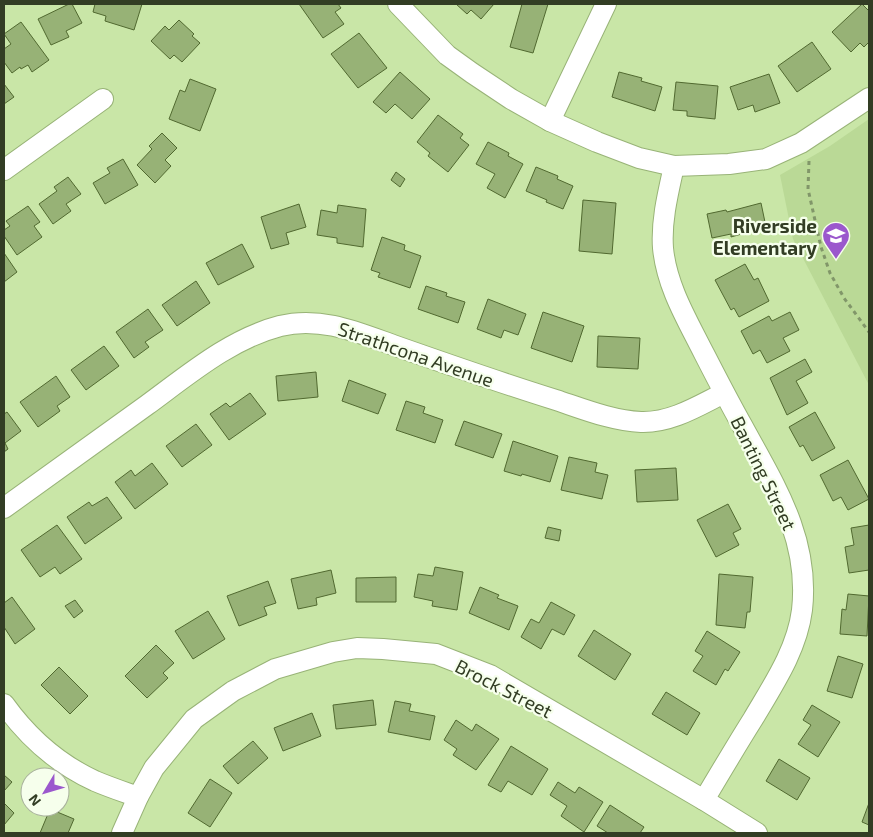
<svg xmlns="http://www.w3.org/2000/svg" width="873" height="837" font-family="'Exo 2',sans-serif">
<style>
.built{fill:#bad996}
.building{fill:#97b276;stroke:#516930}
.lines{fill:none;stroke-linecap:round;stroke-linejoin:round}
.minor-casing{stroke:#98b377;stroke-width:22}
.path{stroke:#819669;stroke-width:3;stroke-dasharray:4 4;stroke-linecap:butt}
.minor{stroke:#fff;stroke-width:20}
.labels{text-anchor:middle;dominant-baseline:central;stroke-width:4.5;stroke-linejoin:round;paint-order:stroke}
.poi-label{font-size:19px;font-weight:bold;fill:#323d24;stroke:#f6ffec;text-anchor:end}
.street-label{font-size:19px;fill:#323d24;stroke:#f6ffec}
</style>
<rect width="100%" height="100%" fill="#c9e6a7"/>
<polygon class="built" points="869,119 869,385 793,239 780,175 830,146"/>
<g class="building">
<polygon points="69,4 72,4 82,23 66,31 69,37 51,45 38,19"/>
<polygon points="95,4 142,4 134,30 105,21 106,16 93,12"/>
<polygon points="299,4 338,4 341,8 335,12 344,24 323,38"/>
<polygon points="456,4 494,4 481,19 471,10 467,14"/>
<polygon points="522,4 548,4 533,53 510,47"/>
<polygon points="862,4 869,11 869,42 864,47 860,43 851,52 832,32"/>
<polygon points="179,20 194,34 192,36 200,43 182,62 174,55 170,59 151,41 165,26 169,30"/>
<polygon points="21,22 49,60 32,72 28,65 21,69 20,67 12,73 4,62 4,49 11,44 4,34"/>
<polygon points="359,33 387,68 358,88 331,54"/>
<polygon points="812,42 831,69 797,92 778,66"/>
<polygon points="400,72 430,99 412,119 395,104 386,113 373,102"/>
<polygon points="619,72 642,78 641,81 662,87 655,111 612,97"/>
<polygon points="769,74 780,103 755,112 753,105 738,110 730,87"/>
<polygon points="190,79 216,89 200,131 169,119 180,90 185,92"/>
<polygon points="676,82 718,86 715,119 687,116 687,111 673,110"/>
<polygon points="4,84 14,97 4,104"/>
<polygon points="438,115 463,134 460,138 469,145 448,172 428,156 430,153 417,142"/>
<polygon points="162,133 177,148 165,160 171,166 155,183 137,165 152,149 149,146"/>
<polygon points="488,142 509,153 508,156 523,164 505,198 487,188 495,174 476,164"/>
<polygon points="123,159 138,185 105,204 93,183 110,173 107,168"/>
<polygon points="536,167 558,176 557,179 573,186 563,209 546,202 547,200 526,191"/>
<polygon points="396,172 405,179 400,187 391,180"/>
<polygon points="68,177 81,194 66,204 71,211 53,224 39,204 57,191 54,187"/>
<polygon points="583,200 616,203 612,254 579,251"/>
<polygon points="761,203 766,227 731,237 731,234 712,238 707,214 726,210 727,212"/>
<polygon points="299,204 306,227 286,233 289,244 271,249 261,217"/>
<polygon points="338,205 366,209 363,247 337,243 337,238 317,235 321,210 337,213"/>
<polygon points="28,206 40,222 34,226 42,237 17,255 4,236 4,230 10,226 6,221"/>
<polygon points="382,237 405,245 404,250 421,256 410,288 378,277 380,273 371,270"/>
<polygon points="242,244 254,267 218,285 206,263"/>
<polygon points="4,253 17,272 4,282"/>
<polygon points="745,264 754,280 758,278 769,301 739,317 734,308 731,310 715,280"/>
<polygon points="196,281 210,303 177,326 162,305"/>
<polygon points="426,286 447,293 446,296 465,302 458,323 418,309"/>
<polygon points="488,299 526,314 518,335 504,330 501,338 477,329"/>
<polygon points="148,309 163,330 145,342 149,347 134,358 116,332"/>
<polygon points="543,312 584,326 572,362 531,348"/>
<polygon points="790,312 799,330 783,338 790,351 767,363 760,350 753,354 741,331 769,316 772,321"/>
<polygon points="598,336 640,338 638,369 597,367"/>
<polygon points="104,346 119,366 86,390 71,370"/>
<polygon points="805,359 812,372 796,381 808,403 787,415 770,378"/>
<polygon points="316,372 318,397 278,401 276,376"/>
<polygon points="56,376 70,397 57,406 60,411 38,427 20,402"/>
<polygon points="349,380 386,394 378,414 342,401"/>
<polygon points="250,393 266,414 229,440 210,414 226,403 230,407"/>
<polygon points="406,401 425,407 423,413 443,420 435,443 396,430"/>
<polygon points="7,412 21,431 5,443 8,449 4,452 4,414"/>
<polygon points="815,412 835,448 812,461 803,445 800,447 789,427"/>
<polygon points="464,421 502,434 493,458 455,445"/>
<polygon points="196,424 212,445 182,467 166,446"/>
<polygon points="513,441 558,456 550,482 522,474 521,476 504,471"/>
<polygon points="569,457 597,463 595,472 608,475 602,499 561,490"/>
<polygon points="848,460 869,499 848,510 841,497 833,501 820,475"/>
<polygon points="152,463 168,484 135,509 115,482 131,470 135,476"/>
<polygon points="676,468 678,500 637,502 635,470"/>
<polygon points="107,497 122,518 85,544 67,517 89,502 92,506"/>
<polygon points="728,504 741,529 733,533 739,545 716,557 697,520"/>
<polygon points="57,525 82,559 60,574 55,567 40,577 21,550"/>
<polygon points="869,525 869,570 849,573 845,547 854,545 851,528"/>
<polygon points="548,527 561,530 559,541 545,538"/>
<polygon points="435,567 463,572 457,610 432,606 433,601 414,597 418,574 433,576"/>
<polygon points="331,570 336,593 316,598 317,605 298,609 291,579"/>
<polygon points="719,574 753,577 750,612 747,612 745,628 716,625"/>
<polygon points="396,577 396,602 356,602 356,578"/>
<polygon points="268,581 276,603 264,607 267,615 239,626 227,596"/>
<polygon points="480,587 499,595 497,598 518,606 509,630 469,613"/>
<polygon points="848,594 869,596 867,636 840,634 842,609 846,610"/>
<polygon points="12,597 35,629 15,644 4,627 4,603"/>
<polygon points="75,600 83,611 74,618 65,606"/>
<polygon points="551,602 575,615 564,635 552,629 541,649 521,637 531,619 539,623"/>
<polygon points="208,611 225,639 193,659 175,631"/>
<polygon points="594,630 631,654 615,680 578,656"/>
<polygon points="707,631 740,652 728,671 725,669 716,685 693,671 703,656 695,651"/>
<polygon points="156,645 174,663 163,673 168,678 147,698 125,676"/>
<polygon points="838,656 863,664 852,698 827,691"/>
<polygon points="59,667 88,696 70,714 41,685"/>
<polygon points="666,692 700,713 687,735 652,714"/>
<polygon points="373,700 376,725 336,729 333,705"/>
<polygon points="395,701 411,704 409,711 435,716 430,740 388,732"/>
<polygon points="812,705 840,722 818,757 798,744 811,725 803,720"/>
<polygon points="312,713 321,736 283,751 274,728"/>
<polygon points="456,720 472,731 476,724 499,739 476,770 453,755 457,749 444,740"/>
<polygon points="253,741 268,758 238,784 223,766"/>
<polygon points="511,746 548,769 532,795 508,781 501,792 488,785"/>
<polygon points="779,759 810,778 797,800 766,781"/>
<polygon points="4,775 12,782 4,791"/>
<polygon points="210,779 232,793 210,827 188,813"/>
<polygon points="558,782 575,793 579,787 603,802 584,832 561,816 567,806 550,795"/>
<polygon points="4,803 14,813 4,825"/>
<polygon points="869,803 869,825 862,822"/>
<polygon points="610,805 644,827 640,833 608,833 597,826"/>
<polygon points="50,809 74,819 68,833 40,833"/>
</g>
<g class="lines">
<defs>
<g id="minor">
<polyline points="398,4 447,55 472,73 511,99 550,121 597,142 639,158 674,166 729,164 766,159 801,143 869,98"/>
<polyline points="550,121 606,4"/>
<path d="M 674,166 C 668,193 661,221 663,248 C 666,280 681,309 695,336 C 711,367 726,397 743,427 C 775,486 810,539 802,610 C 797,650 773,685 753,719 C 736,746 720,773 704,800"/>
<polyline points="4,170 103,99"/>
<path d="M 4,508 C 51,474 99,440 147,405 C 188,375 230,339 280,326 C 320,316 357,332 393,345 C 447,364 501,383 556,400 C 583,409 613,421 641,422 C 671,423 698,406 724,393"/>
<path d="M 4,704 C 27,736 58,764 95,781 C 109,787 124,792 138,797"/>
<polyline points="122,833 138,797 154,768 194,719 233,691 275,669 333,652 357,648 383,649 436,654 490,675 704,800 757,833"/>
</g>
</defs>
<use href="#minor" class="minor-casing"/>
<polyline class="path" points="809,161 808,189 821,247 830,273 844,298 869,332"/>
<use href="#minor" class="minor"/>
</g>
<defs>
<symbol id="school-pin" viewBox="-11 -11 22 30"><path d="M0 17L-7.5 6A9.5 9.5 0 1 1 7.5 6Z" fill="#9b58cd" stroke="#f6ffec"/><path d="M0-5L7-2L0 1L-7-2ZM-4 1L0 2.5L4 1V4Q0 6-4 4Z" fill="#fff"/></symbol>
</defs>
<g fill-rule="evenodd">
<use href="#school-pin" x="820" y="220" width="32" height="43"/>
</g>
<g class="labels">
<g class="poi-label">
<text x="817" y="225">Riverside<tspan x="817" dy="22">Elementary</tspan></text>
</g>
<g class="street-label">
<text transform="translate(416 354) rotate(19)">Strathcona Avenue</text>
<text transform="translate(764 473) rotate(64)">Banting Street</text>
<text transform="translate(504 688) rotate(27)">Brock Street</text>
</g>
</g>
<rect width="873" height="837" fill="none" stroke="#323d24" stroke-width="10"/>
<g transform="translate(45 792) rotate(232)"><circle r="24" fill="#f6ffec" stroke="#a8b19c"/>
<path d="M0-4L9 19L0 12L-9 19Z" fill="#9b58cd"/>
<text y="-8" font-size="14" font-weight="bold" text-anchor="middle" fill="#323d24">N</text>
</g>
</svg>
